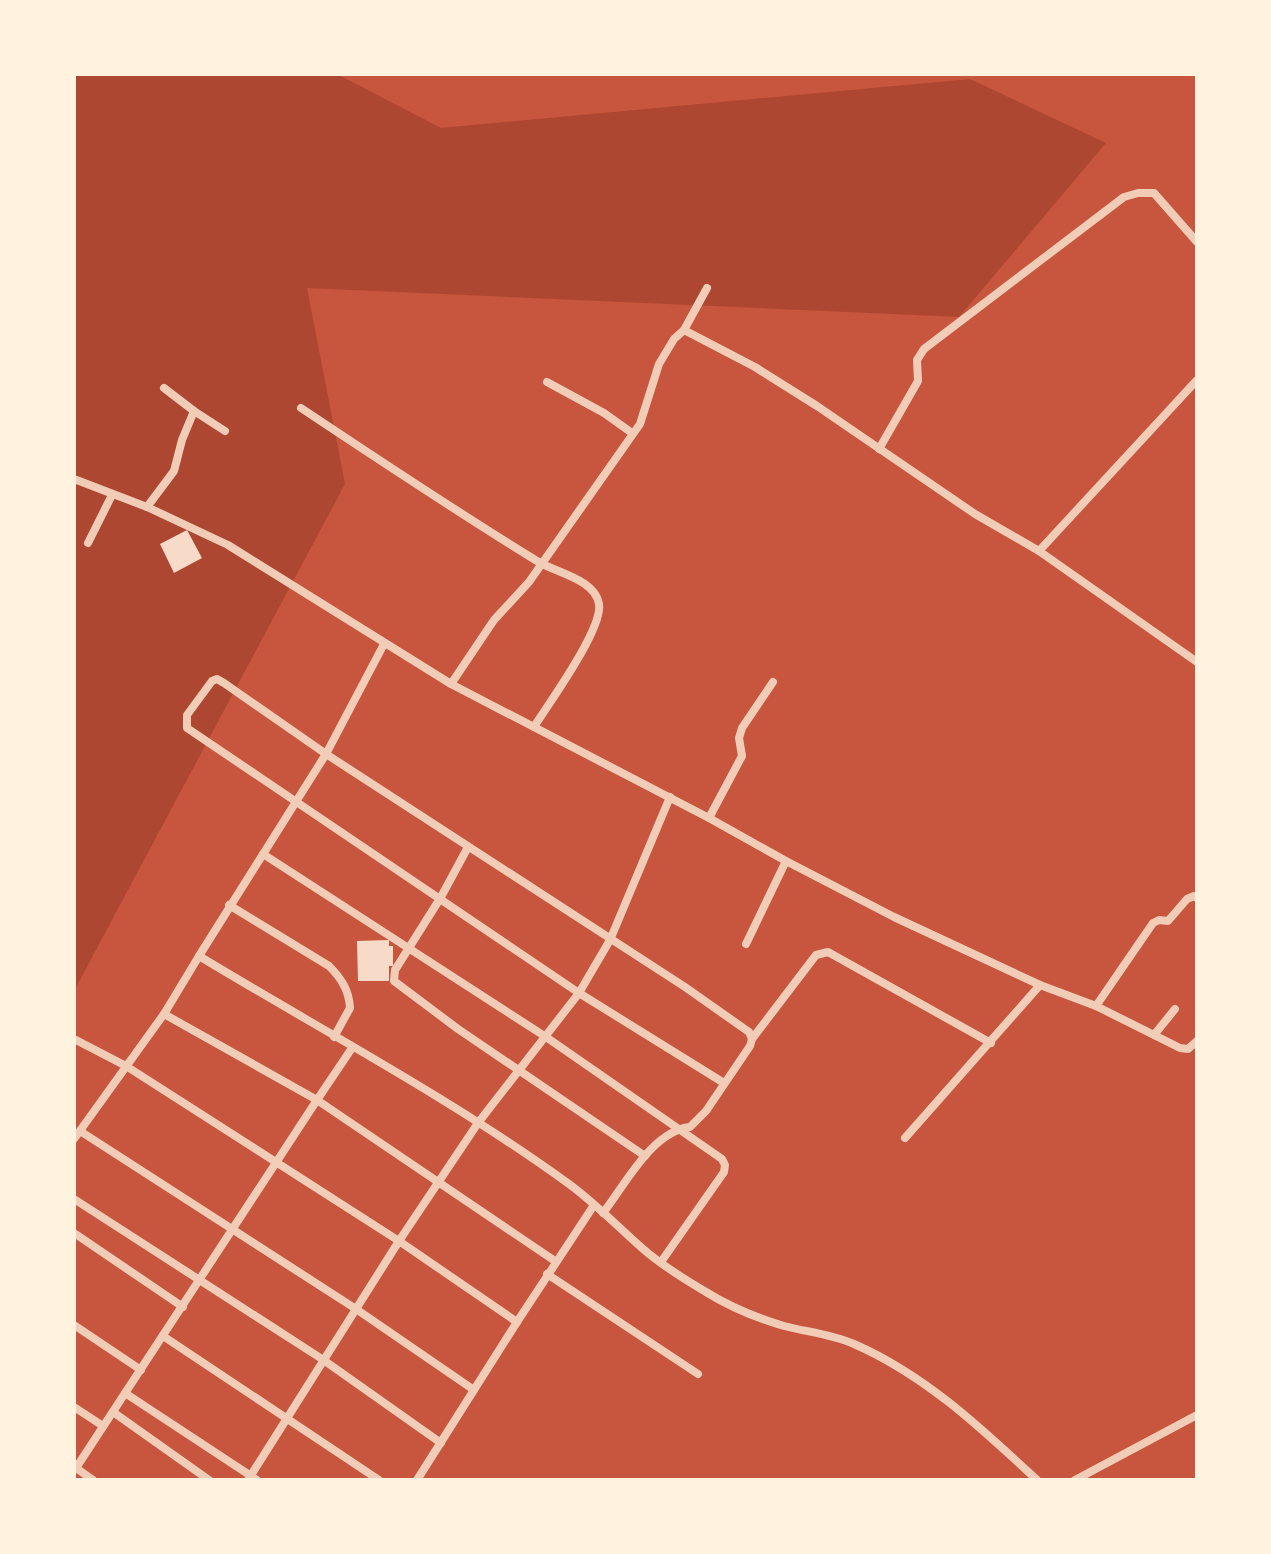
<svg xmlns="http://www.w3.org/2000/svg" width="1271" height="1554" font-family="'Noto Sans',sans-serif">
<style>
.green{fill:#ae4732}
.building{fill:#f7dbc8}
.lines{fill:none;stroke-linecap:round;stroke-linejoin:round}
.minor{stroke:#f1ccb7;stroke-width:8}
</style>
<rect width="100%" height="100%" fill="#c8553d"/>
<polygon class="green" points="74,74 337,74 441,128 970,79 1106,143 959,317 307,288 345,484 74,991"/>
<g class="building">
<polygon points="187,530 202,558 174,573 160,544"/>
<polygon points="389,940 389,946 393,946 393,966 389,966 389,981 358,981 357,941"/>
</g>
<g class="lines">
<g class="minor">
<polyline points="684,330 707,288"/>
<polyline points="547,382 604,413 632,433"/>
<path d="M 301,408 C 379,460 457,512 537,561 C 556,573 595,579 599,604 C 603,629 549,703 534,727"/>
<polyline points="194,411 225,431"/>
<polyline points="879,449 918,381 917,360 924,349 1124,197 1138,193 1154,193 1197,242"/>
<polyline points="74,479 147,507 228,545 451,684 709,818 786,861 894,917 1040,985 1096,1006 1180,1048 1188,1049 1197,1041"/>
<polyline points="147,507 174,471 182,440 194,411 164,388"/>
<polyline points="88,543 112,495"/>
<polyline points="1039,551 1197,380"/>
<path d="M 384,644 L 326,754 L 199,956 C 323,1031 452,1099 569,1184 C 595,1203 618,1227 642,1248 C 661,1265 684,1279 706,1292 C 730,1307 757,1318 784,1326 C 807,1332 831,1334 854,1344 C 925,1375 981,1428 1037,1480"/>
<polyline points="451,684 494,620 529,582 640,424 659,364 674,339 684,330 755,367 817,406 975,514 1039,551 1197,662"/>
<polyline points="709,818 742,756 739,738 742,728 773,682"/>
<polyline points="468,847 441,897 395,970 394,981 458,1029 645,1156"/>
<polyline points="263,854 546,1037 722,1159 725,1165 724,1172 661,1262"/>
<path d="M 229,905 L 329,966 C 341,978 349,990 350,1008 L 334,1037"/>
<polyline points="746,944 786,861"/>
<polyline points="1096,1006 1153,923 1159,920 1168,921 1187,899 1194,896 1197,898"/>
<polyline points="1154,1035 1175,1009"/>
<polyline points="74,1039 126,1066 399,1241 248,1480"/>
<polyline points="352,1048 317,1100 555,1261"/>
<polyline points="724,1083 579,993 187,728 187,715 212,681 217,679 224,683 326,754 685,987 749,1032 752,1039"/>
<polyline points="80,1131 356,1309 474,1390"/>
<polyline points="905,1138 1040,985"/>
<polyline points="74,1139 164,1014 199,956"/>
<polyline points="74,1199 322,1359 441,1443"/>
<path d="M 603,1213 C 625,1185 652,1131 690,1127 L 706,1111 L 750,1046 L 752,1039 L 816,955 L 828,952 L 991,1043"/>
<polyline points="74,1233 183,1307"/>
<polyline points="547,1274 698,1374"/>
<polyline points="517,1322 594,1205"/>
<polyline points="74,1325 141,1370"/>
<polyline points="163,1336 379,1480"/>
<polyline points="125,1393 257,1480"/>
<polyline points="74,1407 103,1426"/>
<polyline points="113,1412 209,1480"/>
<polyline points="93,1480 76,1468 317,1100 164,1014"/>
<polyline points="417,1480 517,1322 399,1241 478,1123 579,993 610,940 670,797"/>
<polyline points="1075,1480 1197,1415"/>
</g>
</g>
<rect width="1271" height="1554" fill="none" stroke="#fff3e0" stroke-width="152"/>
</svg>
